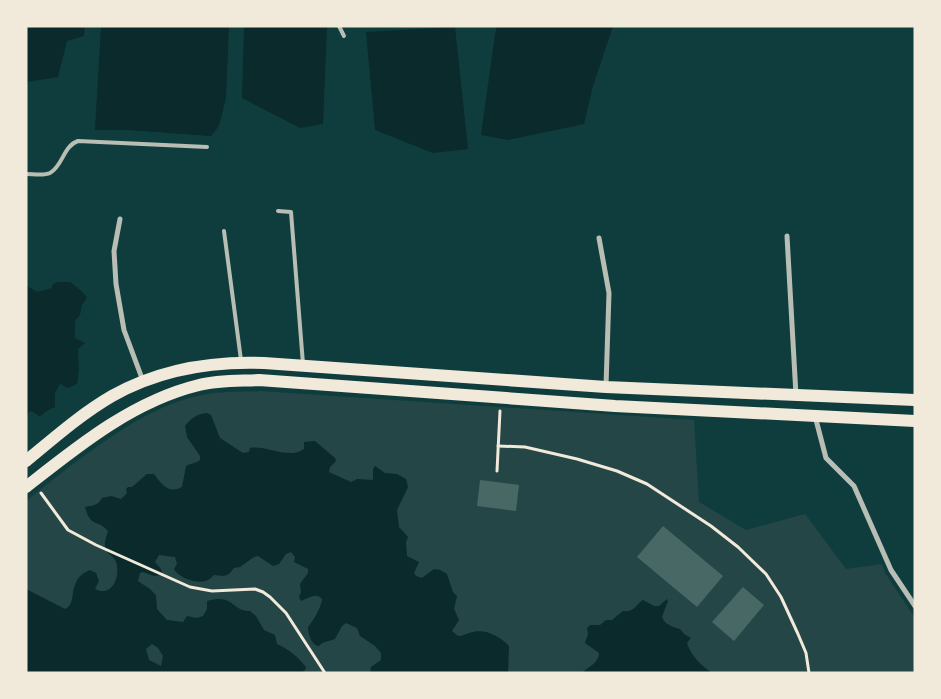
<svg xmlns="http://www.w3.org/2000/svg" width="941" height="699" font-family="Helvetica,sans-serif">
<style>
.green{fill:#244646}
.water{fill:#0a2a2b;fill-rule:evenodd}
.building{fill:#486865}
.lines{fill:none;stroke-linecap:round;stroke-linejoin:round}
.path{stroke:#f1e9da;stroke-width:3}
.service{stroke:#b8beb3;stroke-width:4}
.minor{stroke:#b8beb3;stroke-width:5}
.primary{stroke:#f1e9da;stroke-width:12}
</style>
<rect width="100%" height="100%" fill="#0f3d3e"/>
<path class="green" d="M 260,391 L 694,420 L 699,502 L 746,530 L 805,514 L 846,569 L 882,564 L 885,573 L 915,618 L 915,673 L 26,673 L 26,501 C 74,463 142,406 202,395 C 221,391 241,392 260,391 Z"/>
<g class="water">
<polygon points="26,26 85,26 84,36 67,41 58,77 26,82"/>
<polygon points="101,26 229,26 226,98 219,126 211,136 127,130 95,130"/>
<polygon points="244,26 327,26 323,124 300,128 242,98"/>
<polygon points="497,26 613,26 593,86 584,124 508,140 481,135 495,34"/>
<polygon points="455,27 468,149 433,153 375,130 366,32"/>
<path d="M 58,282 L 70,282 C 74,285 85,293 87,298 L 82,305 L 80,315 L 75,321 L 75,338 L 85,343 L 78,349 L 79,370 L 77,384 L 68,388 L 60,384 L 55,393 L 55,407 L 45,412 L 40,417 L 32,411 L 29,412 L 26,418 L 26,285 L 37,292 L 52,288 L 53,284 Z"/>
<path d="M 207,413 L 211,415 L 220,438 L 243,453 L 249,452 L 250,448 C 266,445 289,460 304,449 L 304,442 L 315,441 L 335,458 L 336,461 L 330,467 L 329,472 L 351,482 L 357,479 L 373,480 L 373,469 L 375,466 L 385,473 L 397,474 L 406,479 L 408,487 L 397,510 L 399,527 L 408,537 L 406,542 L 407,556 L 419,562 L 414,573 L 416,576 L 422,578 L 434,569 L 440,570 L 447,574 L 453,592 L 457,596 L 454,609 L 459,620 L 452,631 L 458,636 C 462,636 465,634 469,633 C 484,628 498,635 509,646 L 508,673 L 370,673 L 371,667 L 381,660 L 381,653 L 375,646 L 360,636 L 357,628 L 346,623 L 342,626 L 335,639 L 322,643 L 319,646 C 312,646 308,634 308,627 C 313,622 322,605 322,599 C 316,592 309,598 301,601 L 299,597 L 301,592 L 300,584 L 308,573 L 308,569 L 294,562 L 295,557 L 291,552 L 286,554 L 279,564 L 273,566 L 258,556 L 254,557 L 240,567 L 234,568 L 229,574 L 224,576 L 214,575 C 212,577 210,579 208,580 C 198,585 179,578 174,569 L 177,564 L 175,557 L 159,555 L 155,562 L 161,569 L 162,572 L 160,575 L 154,576 L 143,572 L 140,573 L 138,581 L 150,589 L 156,595 L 157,609 L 167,620 L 183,622 L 187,616 L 197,618 L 203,616 L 207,609 L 207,601 C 234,593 231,611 250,611 L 256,616 L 264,630 L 275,635 L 277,644 C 290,650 298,657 306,667 L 305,670 L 301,673 L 26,673 L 26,589 L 65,609 C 79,603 65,580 90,570 L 96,573 L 99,581 L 95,589 C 112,598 121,576 116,562 C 114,555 105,554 105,546 C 104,541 107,536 108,531 C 97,518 91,529 85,507 C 93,505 98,506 102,498 L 111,496 L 121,499 L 127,493 L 126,489 L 128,487 L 132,487 L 147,474 L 154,474 C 162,485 169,494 182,487 L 186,466 C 191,463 195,464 200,460 L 200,456 L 187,437 L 185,426 C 191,418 197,414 207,413 ZM 152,644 L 158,648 L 163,656 L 161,666 L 149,660 L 146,649 Z"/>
<path d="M 643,600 L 654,606 L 659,606 L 667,599 L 668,601 L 662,617 C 665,625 673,627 680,629 L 684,634 L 691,638 L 687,643 C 691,656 701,665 712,673 L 582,673 C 589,666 599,663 599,653 L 585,643 L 588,634 L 587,628 L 590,625 L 600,625 L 606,620 L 612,620 L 623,611 C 634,613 636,604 643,600 Z"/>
</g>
<g class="building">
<polygon points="480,480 519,485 516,511 477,506"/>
<polygon points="663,526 723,576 697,607 637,557"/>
<polygon points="743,587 764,605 734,641 712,622"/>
</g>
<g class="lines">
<g class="path">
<polyline points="498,446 525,447 577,459 617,471 647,484 711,526 738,547 766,574 781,597 798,634 806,653 809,673"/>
<polyline points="497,471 500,411"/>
<polyline points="41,493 68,530 96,545 190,587 212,591 255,589 263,592 270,597 286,613 325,673"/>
</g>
<g class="service">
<polyline points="339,26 344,36"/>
<path d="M 26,174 C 33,174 44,176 50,173 C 63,166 63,146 78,141 L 207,147"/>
<polyline points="278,211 291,212 303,364"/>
<polyline points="224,231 241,360"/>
</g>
<g class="minor">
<polyline points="120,219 114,251 116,284 124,330 143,381"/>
<polyline points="787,236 796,395"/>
<polyline points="599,238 609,293 606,386"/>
<polyline points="815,416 826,458 854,486 891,570 915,606"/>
</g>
<g class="primary">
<path d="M 26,461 C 54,438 81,414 112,396 C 158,370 211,361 264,363 L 606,387 L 915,400"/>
<path d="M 26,487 C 78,446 133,401 199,385 C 218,380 240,381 259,380 L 615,406 L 915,421"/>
</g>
</g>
<rect width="941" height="699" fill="none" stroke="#f1e9da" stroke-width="55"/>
</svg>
